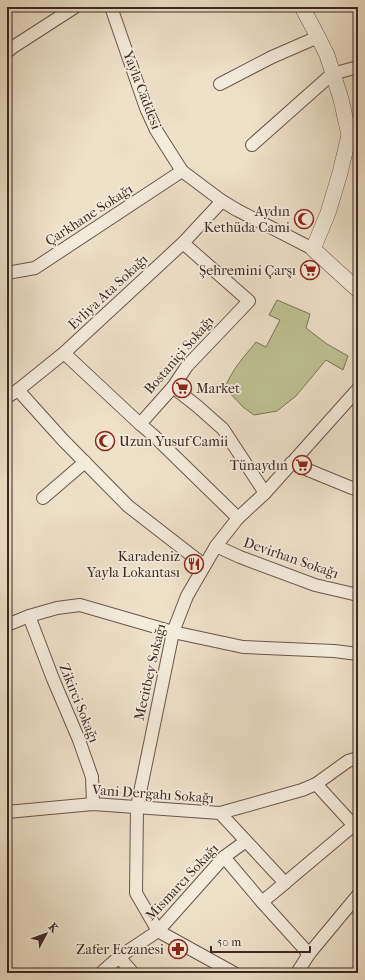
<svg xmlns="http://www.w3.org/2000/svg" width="365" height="980" font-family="'IM FELL French Canon',serif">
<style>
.green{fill:#bdc193;stroke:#7c755a}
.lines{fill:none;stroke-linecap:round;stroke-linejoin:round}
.minor-casing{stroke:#68574b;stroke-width:14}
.tertiary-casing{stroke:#68574b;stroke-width:16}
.minor{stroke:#f3ecdb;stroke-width:12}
.tertiary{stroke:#f3ecdb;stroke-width:15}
.labels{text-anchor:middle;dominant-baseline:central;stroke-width:3.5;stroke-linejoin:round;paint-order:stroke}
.street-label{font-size:14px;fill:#3b2921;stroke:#f3ecdb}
.poi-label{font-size:14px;fill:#3b2921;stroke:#f3ecdb;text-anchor:end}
</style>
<rect width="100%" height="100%" fill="#ede1c8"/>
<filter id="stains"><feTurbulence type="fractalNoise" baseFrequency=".005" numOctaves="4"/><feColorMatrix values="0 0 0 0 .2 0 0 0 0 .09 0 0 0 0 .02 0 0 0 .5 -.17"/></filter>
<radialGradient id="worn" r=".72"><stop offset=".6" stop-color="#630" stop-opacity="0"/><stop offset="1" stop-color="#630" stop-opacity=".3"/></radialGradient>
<path class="green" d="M 277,300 L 310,314 L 306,328 L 327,344 L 348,356 L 343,370 L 326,360 L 296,396 L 277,411 L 254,415 L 243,407 L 225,388 C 232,369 244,357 256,342 L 266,347 L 280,320 L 269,315 Z"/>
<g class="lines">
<defs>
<g id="minor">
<polyline points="111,7 146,108 156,130 182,171 222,201 237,210 313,249"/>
<polyline points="7,52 13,47 75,7"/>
<polyline points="220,84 272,57 318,37"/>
<polyline points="252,145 332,74 358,67"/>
<polyline points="7,273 35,268 182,171"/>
<polyline points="64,353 140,424 153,435 238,518"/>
<polyline points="173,387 197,406 223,429 265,493"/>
<polyline points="18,390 63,440 128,506 204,565"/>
<polyline points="7,397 18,390 64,353 183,243 222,201"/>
<polyline points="140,424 173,387 187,366 249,301 183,243"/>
<polyline points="291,463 352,488 358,489"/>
<polyline points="43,498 85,462"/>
<polyline points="216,546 240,557 315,585 358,595"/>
<polyline points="29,616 53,679 79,740 92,777 93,804"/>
<polyline points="7,625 29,616 57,608 80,605 173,632 243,647 334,651 358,654"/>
<polyline points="316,784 358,830"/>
<polyline points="7,812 93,804 220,813 302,790 316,784 348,761 358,758"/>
<polyline points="220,813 285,883 262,902"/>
<polyline points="224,857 262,902 309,954"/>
<polyline points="285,883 354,825"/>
<polyline points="119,957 133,973"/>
<polyline points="101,973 119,957 158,931 224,857 246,841"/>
<polyline points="234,973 158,931 136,893 137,807 173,632 187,596 216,546 238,518 265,493 358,389"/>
<polyline points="297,973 309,954 358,895"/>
</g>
<polyline id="tertiary" points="302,7 318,37 327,55 341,99 349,135 340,173 328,213 313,249 358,290"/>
</defs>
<use href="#minor" class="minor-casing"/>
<use href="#tertiary" class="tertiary-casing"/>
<use href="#minor" class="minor"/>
<use href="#tertiary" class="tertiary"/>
</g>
<defs>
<symbol id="mosque-ring" viewBox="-11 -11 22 22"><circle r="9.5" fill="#f3ecdb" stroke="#8f2418" stroke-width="1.5"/><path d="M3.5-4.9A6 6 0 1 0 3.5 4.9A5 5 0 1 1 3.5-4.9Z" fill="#8f2418"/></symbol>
<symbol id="supermarket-ring" viewBox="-11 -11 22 22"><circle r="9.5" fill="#f3ecdb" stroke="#8f2418" stroke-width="1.5"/><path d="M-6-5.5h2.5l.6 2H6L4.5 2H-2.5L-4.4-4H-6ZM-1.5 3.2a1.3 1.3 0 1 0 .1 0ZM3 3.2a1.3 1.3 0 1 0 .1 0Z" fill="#8f2418"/></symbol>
<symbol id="restaurant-ring" viewBox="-11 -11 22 22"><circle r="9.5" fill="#f3ecdb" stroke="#8f2418" stroke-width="1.5"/><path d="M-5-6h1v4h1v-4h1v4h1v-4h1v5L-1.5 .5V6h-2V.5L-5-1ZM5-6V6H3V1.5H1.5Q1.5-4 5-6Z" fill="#8f2418"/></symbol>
<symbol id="pharmacy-ring" viewBox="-11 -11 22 22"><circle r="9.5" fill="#f3ecdb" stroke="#8f2418" stroke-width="1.5"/><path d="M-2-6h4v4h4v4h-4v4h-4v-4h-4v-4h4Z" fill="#8f2418"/></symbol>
</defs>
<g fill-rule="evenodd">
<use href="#mosque-ring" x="293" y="208" width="22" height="22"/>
<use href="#supermarket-ring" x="299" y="259" width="22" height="22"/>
<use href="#supermarket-ring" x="171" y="377" width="22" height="22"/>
<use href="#mosque-ring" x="94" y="430" width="22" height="22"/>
<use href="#supermarket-ring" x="291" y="454" width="22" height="22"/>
<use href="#restaurant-ring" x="183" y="553" width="22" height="22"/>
<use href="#pharmacy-ring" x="167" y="938" width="22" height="22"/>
</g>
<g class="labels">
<g class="street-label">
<text transform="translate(142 90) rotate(69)">Yayla Caddesi</text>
<text transform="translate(89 215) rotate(-33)">Çarkhane Sokağı</text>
<text transform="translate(108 292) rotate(-43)">Evliya Ata Sokağı</text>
<text transform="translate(179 355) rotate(-49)">Bostaniçi Sokağı</text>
<text transform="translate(291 558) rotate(19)">Devirhan Sokağı</text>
<text transform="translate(150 672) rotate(-77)">Meсitbey Sokağı</text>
<text transform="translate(79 703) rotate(68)">Zikirci Sokağı</text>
<text transform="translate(153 794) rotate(4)">Vani Dergahı Sokağı</text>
<text transform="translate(182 882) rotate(-47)">Mismarcı Sokağı</text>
</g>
<g class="poi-label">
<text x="290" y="211">Aydın<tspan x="290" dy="16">Kethüda Cami</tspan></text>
<text x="296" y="270">Şehremini Çarşı</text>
<text x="196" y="388" text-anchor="start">Market</text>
<text x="119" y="441" text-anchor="start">Uzun Yusuf Camii</text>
<text x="288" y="465">Tünaydın</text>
<text x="180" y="556">Karadeniz<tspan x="180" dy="16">Yayla Lokantası</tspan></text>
<text x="164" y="949">Zafer Eczanesi</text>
</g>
</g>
<rect width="365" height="980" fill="none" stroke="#ede1c8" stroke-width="24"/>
<rect x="8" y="8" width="349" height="964" fill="none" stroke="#3b2921" stroke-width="2"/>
<rect x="12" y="12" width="341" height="956" fill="none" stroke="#3b2921"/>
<g transform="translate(46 934) rotate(49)" stroke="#f3ecdb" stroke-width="3" paint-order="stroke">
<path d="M0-3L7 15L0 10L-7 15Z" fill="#3b2921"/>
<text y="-6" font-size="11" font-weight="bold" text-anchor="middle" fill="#3b2921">K</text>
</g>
<path d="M211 946v6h99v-6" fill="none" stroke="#3b2921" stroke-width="2"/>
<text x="217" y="946" font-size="12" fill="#3b2921" stroke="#f3ecdb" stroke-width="3" paint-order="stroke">50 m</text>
<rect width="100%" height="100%" filter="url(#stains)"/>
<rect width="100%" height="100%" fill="url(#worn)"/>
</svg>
